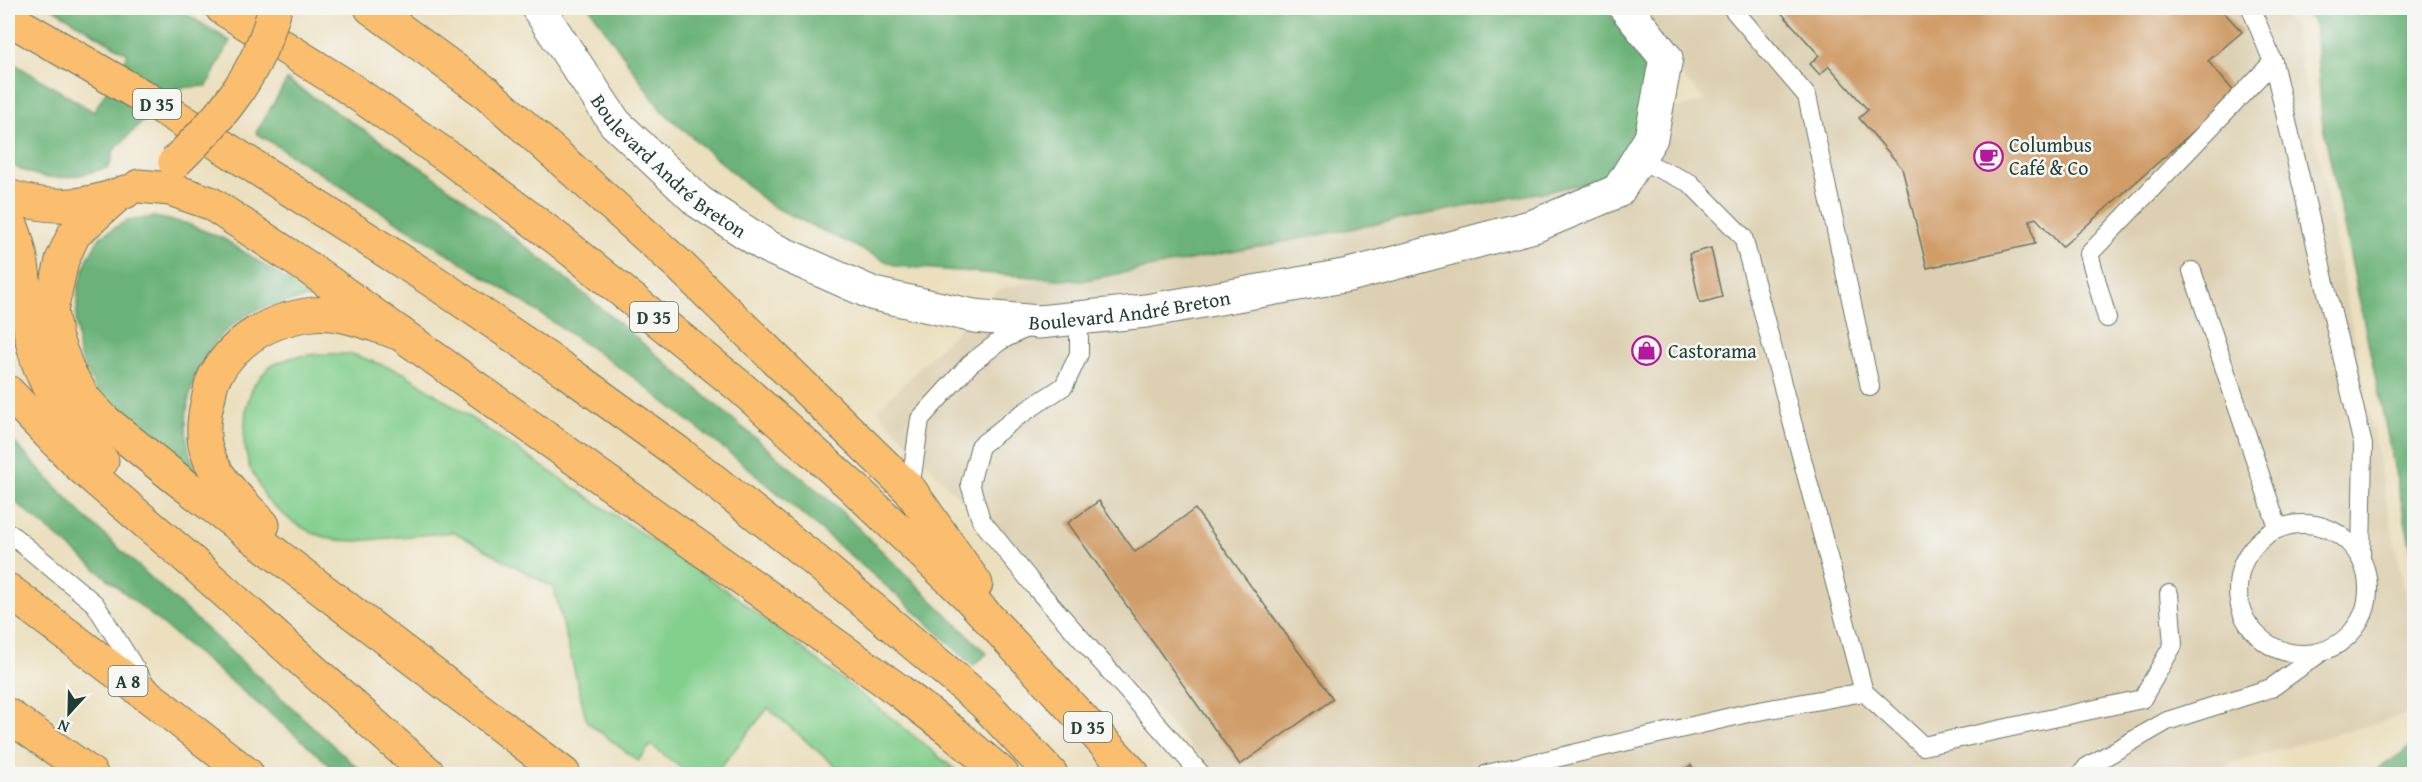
<svg xmlns="http://www.w3.org/2000/svg" width="2422" height="782" font-family="'Gentium Book Plus',serif">
<style>
.built{fill:#ddd0b2}
.green{fill:#83cf8d;stroke:#518660;stroke-width:1.5}
.forest{fill:#6ab278;stroke:#447856;stroke-width:1.5}
.building{fill:#d09c68}
.lines{fill:none;stroke-linecap:round;stroke-linejoin:round}
.lane-casing{stroke:#667664;stroke-width:20}
.street-casing{stroke:#667664;stroke-width:35}
.primary-casing{stroke:#667664;stroke-width:35}
.highway-casing{stroke:#667664;stroke-width:35}
.lane{stroke:#fff;stroke-width:18}
.street{stroke:#fff;stroke-width:33}
.primary{stroke:#fbbd6e;stroke-width:33}
.highway{stroke:#fbbd6e;stroke-width:33}
.primary-bridge-casing{stroke:#667664;stroke-width:35;stroke-linecap:butt}
.primary-bridge{stroke:#fbbd6e;stroke-width:33}
.labels{text-anchor:middle;dominant-baseline:central;stroke-width:5;stroke-linejoin:round;paint-order:stroke}
.shield{fill:#f6f6f2;stroke:#60746d;stroke-width:1.5}
.shield-label{font-size:18px;font-weight:bold;fill:#1f3d34}
.poi-label{font-size:20px;fill:#1f3d34;stroke:#f6f6f2;text-anchor:start}
.street-label{font-size:20px;fill:#1f3d34;stroke:#f6f6f2}
</style>
<rect width="100%" height="100%" fill="#f6f6f2"/>
<filter id="ink" filterUnits="userSpaceOnUse"><feTurbulence type="fractalNoise" baseFrequency=".0167" numOctaves="2"/><feDisplacementMap in="SourceGraphic" scale="12" xChannelSelector="R" yChannelSelector="G"/><feConvolveMatrix kernelMatrix="1 2 1 2 8 2 1 2 1" color-interpolation-filters="sRGB"/></filter>
<filter id="wash" filterUnits="userSpaceOnUse"><feTurbulence type="fractalNoise" baseFrequency=".008" numOctaves="4" result="noise"/><feDisplacementMap in="SourceGraphic" scale="24" xChannelSelector="R" yChannelSelector="G"/><feGaussianBlur stdDeviation="1.35" result="paint"/><feColorMatrix in="noise" values="0 0 0 0 0 0 0 0 0 0 0 0 0 0 0 0 0 1.4 0 .05"/><feComposite in="paint" operator="in"/></filter>
<g filter="url(#wash)">
<rect width="100%" height="100%" fill="#ebdfbe"/>
<polygon class="built" points="1622,8 2277,8 2293,25 2414,640 2414,713 2232,762 2218,774 1216,774 877,410 998,290 1705,101"/>
<polygon class="green" points="319,354 352,354 404,373 736,597 903,727 960,774 844,774 768,708 715,774 689,774 651,745 638,761 587,722 554,588 454,532 357,541 335,540 312,533 291,521 267,500 249,466 244,442 246,408 253,386 270,366 293,357"/>
<g class="forest">
<path d="M 52,8 L 177,8 L 230,41 L 207,86 L 176,88 L 114,150 L 109,167 C 68,179 47,185 8,163 L 8,60 L 94,112 L 128,54 Z"/>
<polygon points="590,8 1604,8 1652,63 1635,132 1609,179 1081,281 896,266 770,205 661,110"/>
<polygon points="2303,8 2414,8 2414,563 2322,120 2315,24"/>
<polygon points="287,80 431,174 551,266 837,507 987,654 973,666 906,603 747,467 633,377 513,295 256,133"/>
<path d="M 154,217 L 185,223 L 224,239 L 313,297 C 293,301 270,304 251,313 C 204,336 177,400 189,450 C 191,462 198,473 202,484 L 99,396 L 79,355 L 76,323 L 78,287 L 88,257 L 101,236 L 126,221 Z"/>
<polygon points="8,436 86,518 364,774 339,774 304,742 8,496"/>
<polygon points="2414,745 2414,774 2371,774"/>
</g>
<g id="blocks">
<g class="building">
<polygon points="1777,8 2220,8 2242,32 2208,61 2236,94 2062,247 2036,218 2030,220 2035,244 1927,268 1902,168 1859,118 1868,110 1829,66 1820,75 1810,64 1819,55"/>
<polygon points="1711,248 1722,297 1700,303 1689,254"/>
<polygon points="1099,501 1135,552 1195,509 1333,699 1240,765 1068,523"/>
<polygon points="1691,765 1698,774 1679,774"/>
</g>
</g>
</g>
<g filter="url(#ink)">
<use href="#blocks" fill-opacity="0" stroke="#667664" stroke-width="1.5"/>
<g class="lines">
<defs>
<g id="lane">
<polyline points="1732,8 1807,96 1870,387"/>
<polyline points="2273,62 2363,445 2361,559"/>
<polyline points="1637,159 1690,183 1743,237 1864,692 1923,746 2142,699 2173,645 2169,594"/>
<polyline points="2192,271 2278,528"/>
<polyline points="2107,318 2089,254 2273,62 2251,8"/>
<polyline points="1079,320 1079,354 1064,386 1017,417 980,446 970,484 981,520 1036,588 1201,774"/>
<polyline points="910,490 920,419 970,364 1000,341 1032,325"/>
<circle cx="2303" cy="589" r="65"/>
<polyline points="8,532 95,604 144,683"/>
<polyline points="1487,774 1748,713 1864,692"/>
<polyline points="2081,774 2087,767 2167,721 2271,688 2320,653"/>
</g>
<g id="street">
<path id="s1" d="M 538,8 L 615,123 L 699,202 L 768,247 L 874,294 L 974,316 L 1039,322 L 1146,311 L 1349,275 L 1534,226 L 1618,191 L 1651,138 L 1666,58 L 1626,8"/>
</g>
<g id="primary">
<polyline points="222,8 343,84 448,157 559,240 739,386 854,488 967,595 1133,774"/>
<polyline points="371,8 488,94 678,264 910,490 976,584"/>
<polyline points="8,18 161,107 433,281 567,372 676,451 811,557 984,703 1051,774"/>
<polyline points="139,186 170,189 210,203 310,269 898,690 954,733 1002,774"/>
<path d="M 8,196 C 50,210 84,208 125,192"/>
</g>
<g id="highway">
<polyline points="118,195 74,234 62,260 51,311 56,339 69,373 85,400 105,421 177,479 564,774"/>
<path d="M 8,218 C 26,253 24,297 31,335 C 40,385 69,424 102,461"/>
<polyline points="8,392 81,467 184,555 429,774"/>
<path d="M 263,525 C 243,503 215,480 206,449 C 202,435 204,414 208,400 C 210,392 211,381 216,374 C 237,338 272,319 313,314 C 342,311 373,325 401,334"/>
<polyline points="8,590 156,702 247,774"/>
<polyline points="8,715 91,774"/>
</g>
</defs>
<use href="#lane" class="lane-casing"/>
<use href="#street" class="street-casing"/>
<use href="#primary" class="primary-casing"/>
<use href="#highway" class="highway-casing"/>
<use href="#lane" class="lane"/>
<use href="#street" class="street"/>
<use href="#primary" class="primary"/>
<use href="#highway" class="highway"/>
<defs>
<path id="primary-bridge" d="M 175,162 C 223,116 258,74 275,8"/>
</defs>
<use href="#primary-bridge" class="primary-bridge-casing"/>
<use href="#primary-bridge" class="primary-bridge"/>
</g>
</g>
<defs>
<symbol id="cafe-ring" viewBox="-11 -11 22 22"><circle r="9.5" fill="#f6f6f2" stroke="#b5179e" stroke-width="1.5"/><path d="M-5.5-4.5H6V0H3Q3 3.5 0 3.5H-2.5Q-5.5 3.5-5.5 0ZM3-3.2v2h1.7v-2ZM-6 4.5H4V6H-6Z" fill="#b5179e"/></symbol>
<symbol id="shop-ring" viewBox="-11 -11 22 22"><circle r="9.5" fill="#f6f6f2" stroke="#b5179e" stroke-width="1.5"/><path d="M-5-2.5h2.3a2.7 3.5 0 0 1 5.4 0H5L5.5 6h-11ZM-1.5-2.5h3a1.5 2.3 0 0 0-3 0Z" fill="#b5179e"/></symbol>
</defs>
<g fill-rule="evenodd">
<use href="#cafe-ring" x="1972" y="140" width="33" height="33"/>
<use href="#shop-ring" x="1630" y="334" width="33" height="33"/>
</g>
<g class="labels">
<g class="shield">
<rect x="133" y="89" width="48" height="30" rx="4.5"/>
<rect x="630" y="302" width="48" height="30" rx="4.5"/>
<rect x="108.5" y="666" width="39" height="30" rx="4.5"/>
<rect x="1064" y="712" width="48" height="30" rx="4.5"/>
</g>
<g class="shield-label">
<text x="157" y="104">D 35</text>
<text x="654" y="317">D 35</text>
<text x="128" y="681">A 8</text>
<text x="1088" y="727">D 35</text>
</g>
<g class="poi-label">
<text x="2009" y="144">Columbus<tspan x="2009" dy="23">Café &amp; Co</tspan></text>
<text x="1668" y="350">Castorama</text>
</g>
<g class="street-label">
<text stroke="none"><textPath href="#s1" startOffset="207">Boulevard André Breton</textPath></text>
<text stroke="none"><textPath href="#s1" startOffset="711">Boulevard André Breton</textPath></text>
</g>
</g>
<rect width="2422" height="782" fill="none" stroke="#f6f6f2" stroke-width="30"/>
<g transform="translate(69 713) rotate(202)" stroke="#f6f6f2" stroke-width="4.5" paint-order="stroke">
<path d="M0-4.5L10 22L0 15L-10 22Z" fill="#1f3d34"/>
<text y="-9" font-size="16" font-weight="bold" text-anchor="middle" fill="#1f3d34">N</text>
</g>
</svg>
